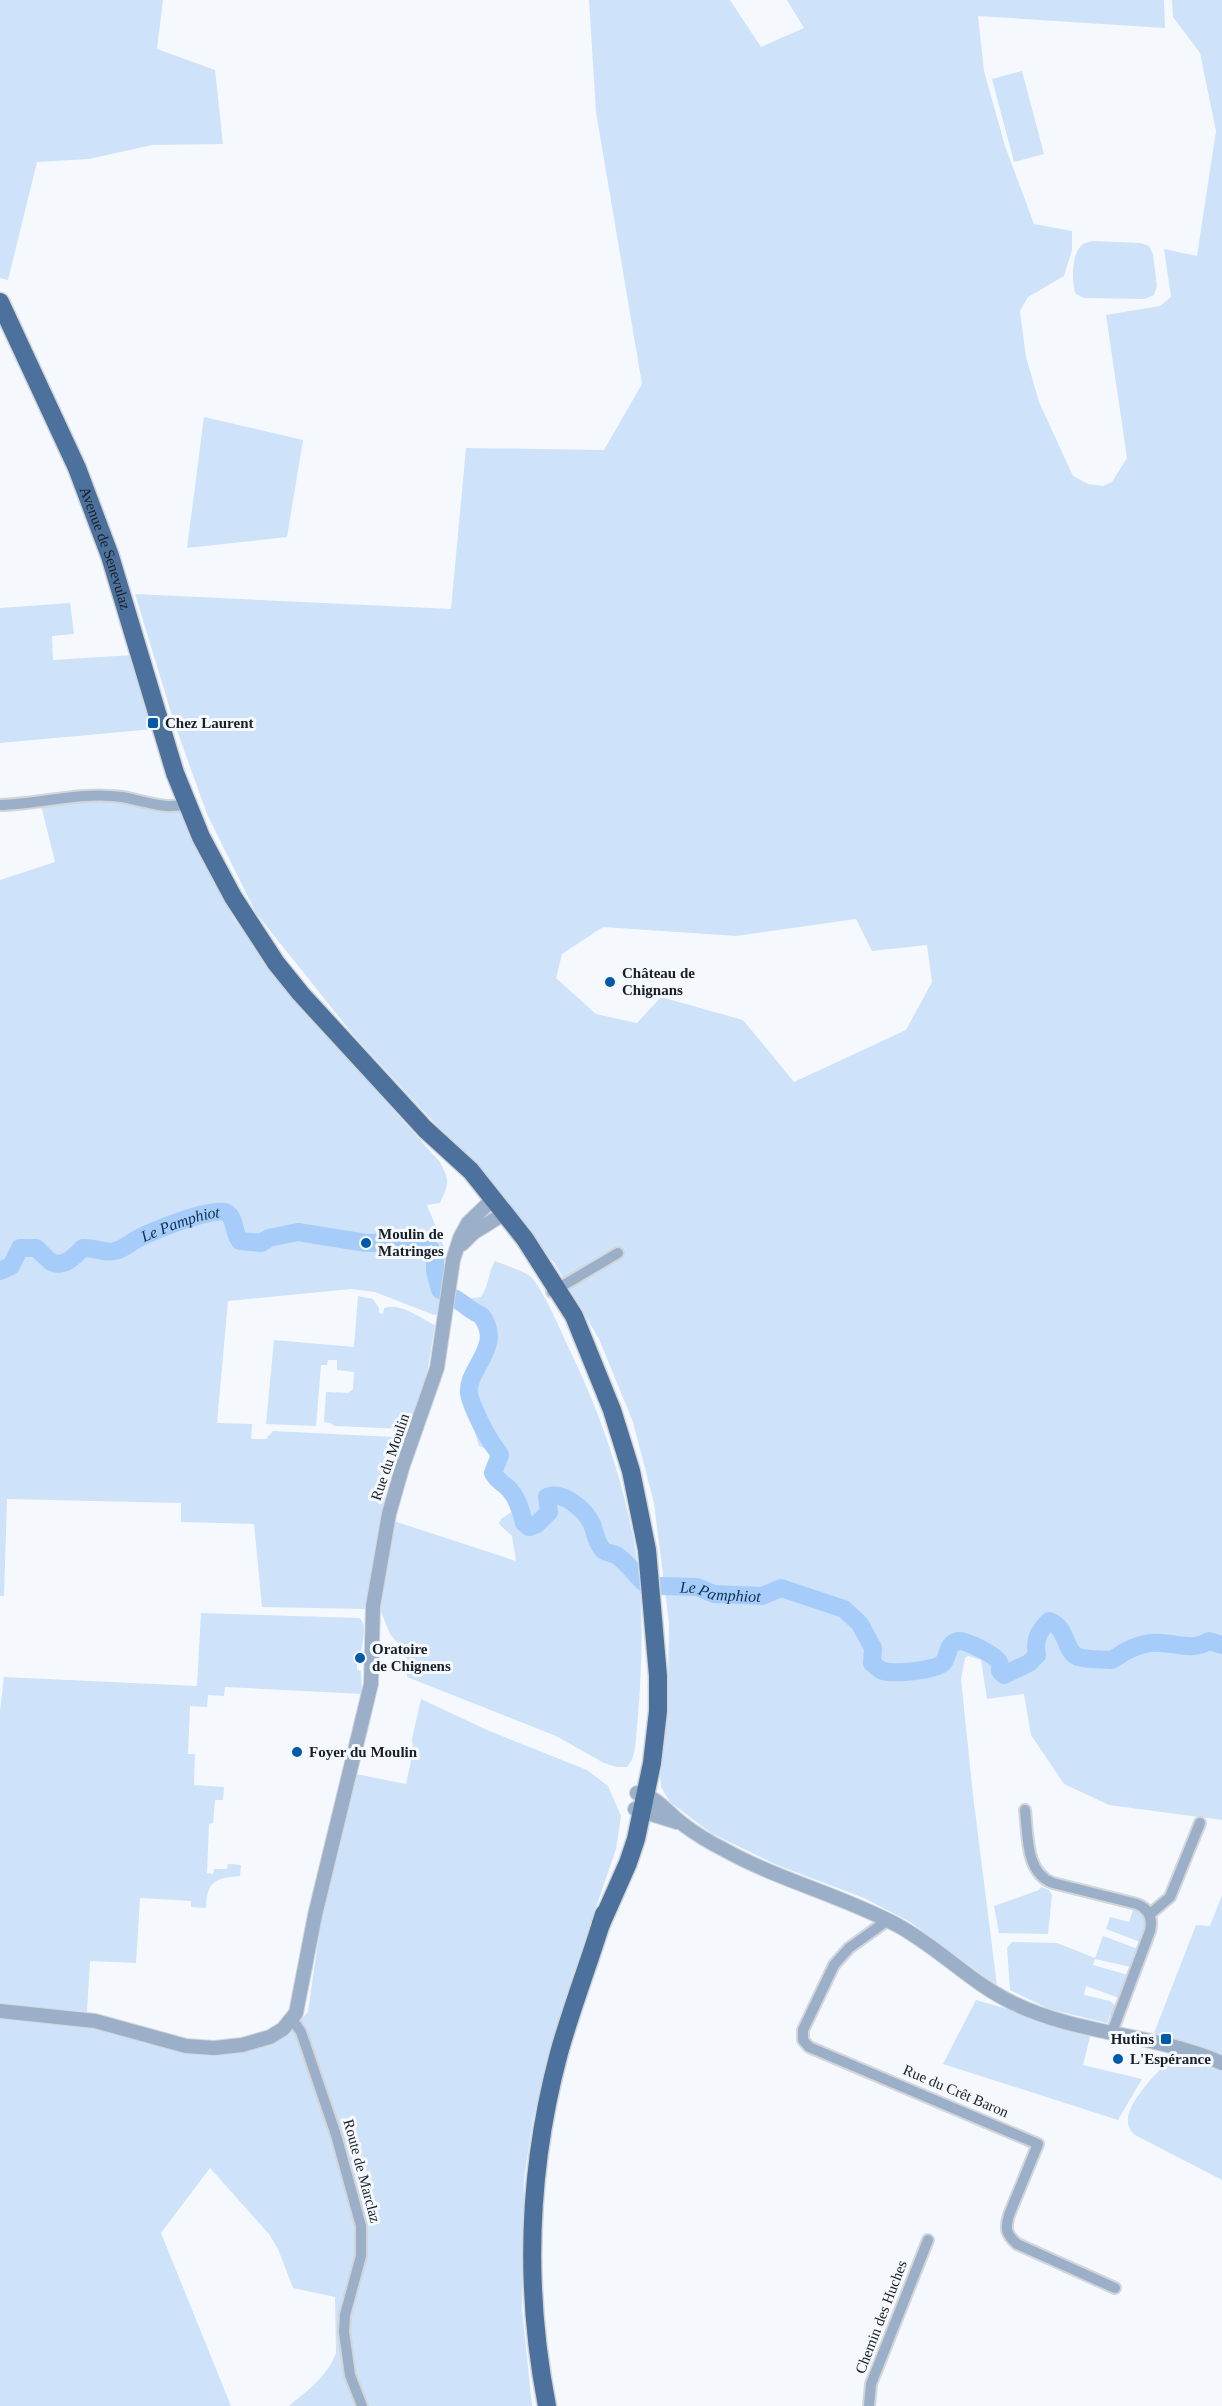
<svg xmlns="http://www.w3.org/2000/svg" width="1222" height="2406" font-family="'Times New Roman',serif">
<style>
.green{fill:#cee2f9;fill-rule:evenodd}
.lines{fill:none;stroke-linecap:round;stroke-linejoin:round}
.river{stroke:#a6ccf9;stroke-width:18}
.minor-casing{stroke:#d2d6db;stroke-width:14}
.tertiary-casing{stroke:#d2d6db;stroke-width:16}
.primary-casing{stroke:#d2d6db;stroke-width:21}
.minor{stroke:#9bafc8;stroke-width:10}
.tertiary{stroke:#9bafc8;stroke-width:14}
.primary{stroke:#4c719c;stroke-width:18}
.poi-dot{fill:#005aa8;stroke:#f5f9fd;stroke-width:2}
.labels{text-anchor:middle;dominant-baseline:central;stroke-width:6;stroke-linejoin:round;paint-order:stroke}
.street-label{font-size:15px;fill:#181f27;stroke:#f5f9fd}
.poi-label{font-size:15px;font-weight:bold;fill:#181f27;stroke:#f5f9fd;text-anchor:start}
.water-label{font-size:16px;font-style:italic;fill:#0d2f52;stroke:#f5f9fd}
</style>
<rect width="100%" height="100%" fill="#f5f9fd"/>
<g class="green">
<polygon points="0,0 163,0 157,49 215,70 223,144 152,145 89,159 37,162 8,280 0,278"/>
<path d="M 589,0 L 730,0 L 761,47 L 804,28 L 787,0 L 1164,0 L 1165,28 L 978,16 L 984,71 L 1005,146 L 1034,224 L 1072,231 L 1072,250 L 1064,276 L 1028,297 L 1020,311 L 1026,357 L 1039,402 L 1073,476 L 1088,484 L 1103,486 L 1112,482 L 1127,458 L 1106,315 L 1160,306 L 1171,297 L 1164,249 L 1197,256 L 1216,131 L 1200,53 L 1173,17 L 1172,0 L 1222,0 L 1222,1820 L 1109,1805 L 1064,1784 L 1031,1735 L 1024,1694 L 987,1699 L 981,1660 L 968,1656 L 965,1658 L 961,1679 L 973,1795 L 997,1986 L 910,1922 L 864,1898 L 777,1865 L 711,1833 L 670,1802 L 661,1787 L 660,1772 L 668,1689 L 669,1623 L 654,1503 L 633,1422 L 599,1339 L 555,1264 L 455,1145 L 355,1037 L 256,913 L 207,814 L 174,722 L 135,594 L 451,609 L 466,448 L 604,450 L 642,384 L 596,112 ZM 856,919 L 872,951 L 927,945 L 932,982 L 906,1030 L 794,1082 L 743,1020 L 661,997 L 637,1023 L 596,1014 L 556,978 L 562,954 L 603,927 L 736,936 Z"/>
<polygon points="1022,71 1044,154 1014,162 992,79"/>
<path d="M 1093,241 L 1141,243 L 1149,246 L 1153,254 L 1157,286 L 1154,295 L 1145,299 L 1084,298 L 1076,294 C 1071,284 1072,256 1080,247 C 1083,243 1088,242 1093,241 Z"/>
<polygon points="204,417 303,440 287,537 187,548"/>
<polygon points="70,603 74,634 52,636 53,660 133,655 154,729 0,743 0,608"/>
<path d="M 116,801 L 180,812 L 234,919 L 267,965 L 303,1009 L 439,1161 C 450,1179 449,1184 440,1203 L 427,1205 L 446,1252 L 438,1314 L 434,1315 L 375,1292 L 351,1289 L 228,1301 L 217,1423 L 252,1424 L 251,1439 L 266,1439 L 273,1431 L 394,1437 L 400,1449 L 387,1486 L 365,1609 L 262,1607 L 254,1524 L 181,1522 L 181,1503 L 7,1499 L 4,1596 L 0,1596 L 0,880 L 55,862 L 41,805 L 62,802 Z"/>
<path d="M 495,1261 C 504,1265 526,1271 532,1278 C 546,1295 562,1334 572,1355 C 598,1409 619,1468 631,1527 C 647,1598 642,1678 635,1749 L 632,1760 L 627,1767 L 617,1767 L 604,1763 L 556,1736 L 407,1677 L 407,1661 L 403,1649 L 390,1634 L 380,1609 L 394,1521 L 516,1561 L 512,1536 L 499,1524 L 501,1519 L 511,1512 L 507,1493 L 494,1486 L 487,1475 L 493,1452 L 479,1446 L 463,1392 L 467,1378 L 478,1364 L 482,1337 L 472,1317 L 453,1302 L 454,1296 L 465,1299 L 481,1297 C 489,1285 488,1273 495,1261 Z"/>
<path d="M 358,1296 L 373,1299 L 379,1308 L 379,1313 L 383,1314 L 384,1308 C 399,1302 421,1318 435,1325 L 427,1374 L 409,1426 L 404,1429 L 335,1426 L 330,1423 L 324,1422 L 326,1392 L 348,1393 L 353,1389 L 354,1372 L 337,1370 L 337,1360 L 328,1360 L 327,1365 L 321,1365 L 316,1426 L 266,1424 L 274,1340 L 354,1347 Z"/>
<path d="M 201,1613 L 359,1618 C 369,1625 361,1644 361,1656 L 357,1659 L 357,1670 L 361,1671 L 362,1694 L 225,1687 L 224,1696 L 208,1695 L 207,1707 L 190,1706 L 188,1754 L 195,1754 L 194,1785 L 224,1787 L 223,1800 L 215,1800 L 213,1823 L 209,1824 L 207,1873 L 213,1874 L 214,1869 L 227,1869 L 228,1864 L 241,1865 L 240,1876 C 215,1878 207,1881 206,1908 L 191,1907 L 191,1901 L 140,1898 L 136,1963 L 90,1961 L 87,2012 L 0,2005 L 0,1711 L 4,1677 L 197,1686 Z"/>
<path d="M 421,1699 L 487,1730 L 587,1770 L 608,1786 L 621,1816 L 616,1849 L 580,1954 L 547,2061 L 533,2119 L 524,2178 L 522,2309 L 532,2406 L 289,2406 C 308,2390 327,2377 336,2353 L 335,2297 L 293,2288 L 278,2249 L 269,2234 L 210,2168 L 161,2233 L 231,2406 L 0,2406 L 0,2018 L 103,2028 L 191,2052 L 284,2036 L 308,2012 L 322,1913 L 356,1774 L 406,1784 L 413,1751 L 412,1739 Z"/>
<polygon points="1041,1887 1049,1890 1052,1895 1048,1934 999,1933 994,1906 1039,1890"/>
<polygon points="1222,1895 1222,2057 1154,2033 1196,1925 1210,1926"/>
<polygon points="1133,1910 1138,1911 1146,1921 1140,1942 1106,1929 1110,1917 1129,1922"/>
<polygon points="1103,1936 1138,1949 1131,1967 1095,1959 1093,1965 1128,1975 1119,1998 1086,1986 1084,1995 1110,2001 1117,2007 1113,2016 1110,2015 1107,2023 1049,2009 1010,1990 1007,1948 1012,1942 1057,1943 1095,1958"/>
<polygon points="976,2000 1091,2033 1083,2065 1142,2079 1118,2120 943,2064"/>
<path d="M 1177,2055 L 1222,2070 L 1222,2180 L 1137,2136 C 1107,2117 1160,2071 1173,2056 Z"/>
</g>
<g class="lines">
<g class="river">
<path id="s1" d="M 0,1271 L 11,1266 L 20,1248 L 36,1248 C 41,1252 45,1257 50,1261 C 63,1270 74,1256 83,1248 C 94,1247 105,1254 115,1251 C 124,1249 131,1242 139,1238 C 153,1231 216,1205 227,1213 C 236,1219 233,1233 240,1241 L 261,1243 L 269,1238 L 298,1232 L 366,1243 L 420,1242 L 430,1248 L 435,1255 L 435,1271 L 440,1290"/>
<path d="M 454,1298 C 464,1303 471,1312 481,1315 C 505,1346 466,1369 469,1393 C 470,1403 484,1431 490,1440 C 493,1446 497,1449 500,1455 L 493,1473 C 497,1480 501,1482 507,1487 C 517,1496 521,1510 524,1523 L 529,1527 L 537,1524 L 549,1512 L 547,1497 C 563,1490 585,1510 592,1524 C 595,1532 596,1543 603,1550 C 606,1553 612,1553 616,1555 C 626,1561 635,1574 643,1582"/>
<path id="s2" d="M 661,1586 L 697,1587 L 714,1594 L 762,1596 L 781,1588 L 844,1609 L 860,1624 L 873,1648 L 872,1663 C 875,1665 879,1670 883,1671 C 895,1674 935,1671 943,1663 C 949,1656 946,1644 958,1641 C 966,1640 995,1655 999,1662 C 1001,1665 1000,1667 1000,1671 L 1004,1675 L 1029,1663 L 1037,1655 C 1034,1640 1038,1632 1049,1621 C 1068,1627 1064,1652 1078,1657 C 1088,1660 1101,1659 1112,1660 C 1123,1652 1135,1645 1150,1643 C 1170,1640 1191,1653 1209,1641 L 1222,1645"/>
</g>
<defs>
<g id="minor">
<path d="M 0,805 C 41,804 81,791 122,797 C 143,801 166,810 187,804"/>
<polyline points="552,1292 618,1253"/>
<path d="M 1025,1810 C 1028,1834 1025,1873 1053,1883 L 1137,1904 C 1149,1909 1153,1918 1150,1931 L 1112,2032"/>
<polyline points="1150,1914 1170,1897 1200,1823"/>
<path d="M 888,1920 L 849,1948 L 834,1965 L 803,2030 L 803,2040 L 809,2047 L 1038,2144 L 1009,2215 C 1005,2229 1006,2234 1017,2244 L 1115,2288"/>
<polyline points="292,2019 301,2032 336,2135 361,2226 361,2256 345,2315 344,2332 350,2375 362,2406"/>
<polyline points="869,2406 871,2384 928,2240"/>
</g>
<g id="tertiary">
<polyline points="462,1244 473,1233 505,1213"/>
<path d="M 637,1793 C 659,1797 667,1813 684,1825 C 696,1834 709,1842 723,1849 C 778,1880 841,1895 897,1925 C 938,1947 971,1983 1013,2003 C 1079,2035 1156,2034 1222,2063"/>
<polyline points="635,1809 677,1822"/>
<polyline points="0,2011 95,2021 186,2046 214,2048 242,2045 270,2037 283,2029 296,2013 315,1915 371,1684 373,1606 389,1514 402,1468 437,1368 453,1260 460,1238 468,1223 494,1198"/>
</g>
<g id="primary">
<path id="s3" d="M 0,302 L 77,468 L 110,556 L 175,773 L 201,837 L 233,897 L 276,963 L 301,994 L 425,1129 L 471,1171 L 525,1239 L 574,1316 L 612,1410 L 631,1471 L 647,1550 L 658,1676 L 658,1711 L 652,1763 L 636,1839 L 628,1863 L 601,1924"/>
<path d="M 547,2406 C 524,2288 528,2169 559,2053 C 572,2006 590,1961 604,1914"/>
</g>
</defs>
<use href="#minor" class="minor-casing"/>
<use href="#tertiary" class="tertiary-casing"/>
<use href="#primary" class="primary-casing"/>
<use href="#minor" class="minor"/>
<use href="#tertiary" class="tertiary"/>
<use href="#primary" class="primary"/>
</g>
<g class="poi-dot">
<rect x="147" y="717" width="12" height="12" rx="3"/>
<circle cx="610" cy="982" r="6"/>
<circle cx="366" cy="1243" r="6"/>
<circle cx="360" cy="1658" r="6"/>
<circle cx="297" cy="1752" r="6"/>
<rect x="1160" y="2033" width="12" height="12" rx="3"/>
<circle cx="1118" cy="2059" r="6"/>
</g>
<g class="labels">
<g class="street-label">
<text stroke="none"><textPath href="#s3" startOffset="268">Avenue de Senevulaz</textPath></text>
<text transform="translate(390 1457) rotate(-71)">Rue du Moulin</text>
<text transform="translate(956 2091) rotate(23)">Rue du Crêt Baron</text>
<text transform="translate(362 2171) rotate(75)">Route de Marclaz</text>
<text transform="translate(881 2317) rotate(-69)">Chemin des Huches</text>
</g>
<g class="poi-label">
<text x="165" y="723">Chez Laurent</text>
<text x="622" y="973">Château de<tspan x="622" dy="17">Chignans</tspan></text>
<text x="378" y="1234">Moulin de<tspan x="378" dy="17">Matringes</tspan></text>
<text x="372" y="1649">Oratoire<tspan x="372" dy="17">de Chignens</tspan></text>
<text x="309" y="1752">Foyer du Moulin</text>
<text x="1154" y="2039" text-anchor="end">Hutins</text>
<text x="1130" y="2059">L'Espérance</text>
</g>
<g class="water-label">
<text stroke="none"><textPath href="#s1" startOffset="210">Le Pamphiot</textPath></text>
<text stroke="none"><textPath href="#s2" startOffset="60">Le Pamphiot</textPath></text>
</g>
</g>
</svg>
